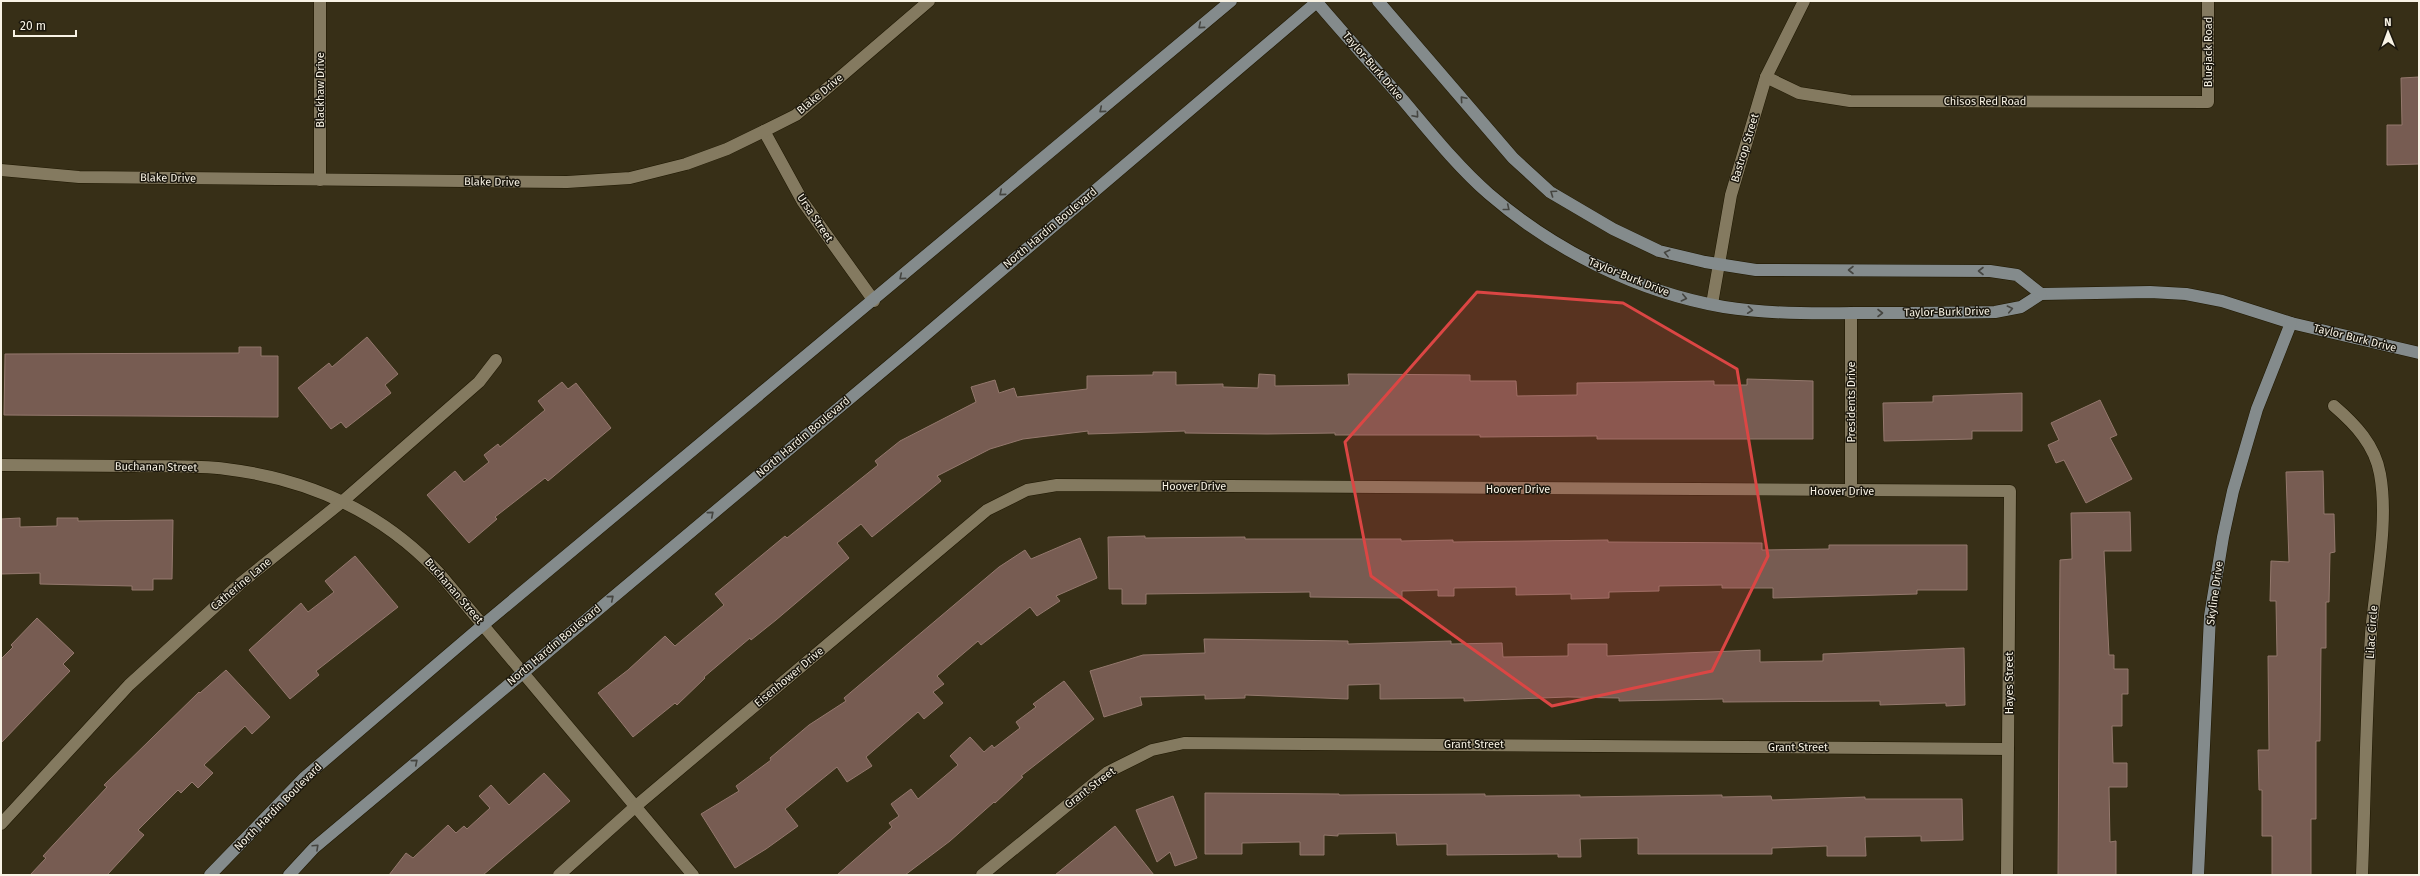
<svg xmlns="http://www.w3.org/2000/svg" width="2420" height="876" font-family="'Fira Sans',sans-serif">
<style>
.building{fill:#775c52;stroke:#94786d}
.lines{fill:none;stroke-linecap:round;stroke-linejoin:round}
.street-casing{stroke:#1e1701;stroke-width:13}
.secondary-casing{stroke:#1e1701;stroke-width:13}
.street{stroke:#847a60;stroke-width:12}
.secondary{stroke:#848b8c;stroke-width:12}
.oneway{stroke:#454540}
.marked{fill:#db4644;fill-opacity:0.2;stroke:#db4644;stroke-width:3;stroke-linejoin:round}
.labels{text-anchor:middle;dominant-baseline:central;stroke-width:3;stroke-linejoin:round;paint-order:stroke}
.street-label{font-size:11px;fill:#f8f3e5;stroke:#1b170d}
</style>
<rect width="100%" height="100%" fill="#372f17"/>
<g class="building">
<polygon points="2419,77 2419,164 2387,165 2387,125 2402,125 2401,78"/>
<polygon points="367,337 398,374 385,385 391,393 346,428 341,422 331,429 298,388 329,363 332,367"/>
<polygon points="239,347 261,347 261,356 278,356 278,417 4,415 5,354 239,353"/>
<polygon points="1153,372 1176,372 1176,385 1223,384 1223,387 1258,388 1259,374 1275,375 1275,386 1349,385 1348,374 1470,375 1470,381 1516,381 1517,396 1577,395 1577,383 1714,381 1714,385 1747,385 1747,379 1813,381 1813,439 1597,439 1597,436 1480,437 1480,435 1335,435 1335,433 1267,434 1185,433 1185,431 1088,434 1088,431 1023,439 990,449 937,476 941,481 872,537 861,524 837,543 849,558 776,620 751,640 750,638 704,677 705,678 677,705 675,703 633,737 598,693 628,670 665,636 675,646 724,605 715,594 785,536 787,538 878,465 875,461 900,441 976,402 971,387 995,380 999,393 1014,388 1017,397 1087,389 1087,376 1153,375"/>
<polygon points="562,382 568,389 576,383 611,428 548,481 545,478 495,517 497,519 469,543 427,495 455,471 464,482 489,462 484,455 498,444 500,447 545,410 538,401"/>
<polygon points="2022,393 2022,431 1972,431 1972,439 1884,441 1883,403 1933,402 1933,396"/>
<polygon points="2100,400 2117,435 2110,438 2132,479 2086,503 2064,460 2056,463 2048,445 2059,440 2051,423"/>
<polygon points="2323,471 2324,514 2334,514 2335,552 2330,553 2329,602 2326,602 2326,648 2321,648 2320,741 2316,741 2316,819 2311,819 2311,875 2272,875 2272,836 2262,836 2262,790 2259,790 2258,750 2269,750 2268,656 2277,656 2276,601 2270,601 2271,561 2289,562 2286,472"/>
<polygon points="2130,512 2131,551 2104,551 2109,655 2114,655 2114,669 2128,669 2128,694 2122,694 2122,726 2112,726 2113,763 2127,763 2127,787 2109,787 2110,842 2116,841 2116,875 2058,875 2060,560 2072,559 2071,513"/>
<polygon points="20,518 20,527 57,526 57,518 78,518 78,521 173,520 172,579 153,579 153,590 132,590 132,586 40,584 40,573 1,574 1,519"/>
<polygon points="1145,536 1145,538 1245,537 1245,539 1401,539 1401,541 1453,540 1453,542 1608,540 1608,542 1762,543 1762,550 1829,549 1829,545 1967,545 1967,590 1917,590 1917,594 1773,598 1773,588 1722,588 1722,585 1659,586 1659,591 1609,592 1609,598 1571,599 1571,594 1516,595 1516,587 1454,588 1454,596 1438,596 1438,590 1402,591 1402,598 1310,597 1310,592 1146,594 1146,604 1122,604 1122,589 1109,589 1108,537"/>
<polygon points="1080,538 1097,578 1056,596 1060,601 1037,616 1030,607 981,645 978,641 937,676 944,684 933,692 943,703 924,719 918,712 866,757 872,766 847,782 837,767 785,809 798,826 766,849 735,868 701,814 739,791 736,786 771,760 770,758 809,725 846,701 844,698 999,567 1025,550 1031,559"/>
<polygon points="355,556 398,607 316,671 319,675 290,699 249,650 301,603 308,612 334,592 325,581"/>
<polygon points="37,618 74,653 63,664 70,671 1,743 1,659 13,647 11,645"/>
<polygon points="1204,639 1348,641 1348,644 1451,641 1451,644 1502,643 1503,657 1568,656 1568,644 1607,644 1607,656 1760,650 1760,662 1823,661 1823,654 1964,648 1965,705 1946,706 1946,703 1880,705 1880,701 1723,702 1723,699 1619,701 1619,698 1568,697 1464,701 1464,698 1380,699 1380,684 1348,685 1348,699 1245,695 1245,698 1205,699 1205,695 1140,697 1142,705 1104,717 1090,671 1143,655 1205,653"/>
<polygon points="226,670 270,717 252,734 245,726 204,765 213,773 198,788 192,782 181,793 178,790 138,830 144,835 107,875 30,875 46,858 43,856 107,787 104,785 199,692 200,693"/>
<polygon points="1064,681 1094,719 1021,776 1023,777 995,803 994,802 950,841 905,875 837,875 892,827 889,823 899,816 891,804 911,789 918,799 958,765 950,756 970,737 984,752 992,745 994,748 1020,728 1016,722 1036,707 1033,704"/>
<polygon points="544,773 570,801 483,875 389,875 406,853 413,858 448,825 456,833 464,826 467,829 490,808 479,796 491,785 509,805"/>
<polygon points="1205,793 1339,794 1339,795 1485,794 1485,796 1580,795 1580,797 1722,795 1722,797 1771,796 1772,800 1865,797 1865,799 1962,799 1963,840 1921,841 1921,836 1865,837 1866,856 1827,856 1827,846 1772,848 1772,854 1638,854 1638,838 1580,839 1581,857 1558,857 1558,854 1447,855 1447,844 1397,845 1396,833 1338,834 1338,836 1324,835 1324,855 1300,855 1300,842 1242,843 1242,854 1205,854"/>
<polygon points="1173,796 1197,858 1175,866 1170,852 1157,862 1136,810"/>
<polygon points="1115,826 1154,875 1055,875 1082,853"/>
</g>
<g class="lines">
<defs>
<g id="street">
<polyline points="320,1 320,180"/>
<polyline points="1766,77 1799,93 1850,101 2208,102 2208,1"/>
<polyline points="764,131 803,202 874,301"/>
<polyline points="1,170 79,177 567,182 630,178 686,164 727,149 764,131 796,115 929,1"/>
<polyline points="1712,304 1731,195 1766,77 1804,1"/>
<polyline points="1851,313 1851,492"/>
<path d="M 2334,406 C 2355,424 2375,445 2380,474 C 2389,524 2375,583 2371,634 C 2366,714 2365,795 2362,875"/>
<path d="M 1,465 C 46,465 90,466 135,466 C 165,467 196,465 226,469 C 308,479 382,512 439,573 L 693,875"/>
<polyline points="1,824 129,685 241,583 343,501 479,382 496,360"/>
<polyline points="559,875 636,806 987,510 1027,490 1057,485 2010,491 2007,875"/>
<polyline points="982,875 1108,772 1152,750 1184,743 2008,749"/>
</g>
<g id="secondary">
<path d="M 1316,1 C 1344,34 1374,67 1403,100 C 1430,132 1458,167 1489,194 C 1555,251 1638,292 1724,307 C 1767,314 1812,314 1855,313 C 1902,313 1949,313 1995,312 L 2021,307 L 2041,294 L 2150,292 L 2186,294 L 2222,301 L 2291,323 L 2419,353"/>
<polyline points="1378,1 1513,158 1550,192 1613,229 1659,251 1705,262 1756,270 1990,271 2017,275 2041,294"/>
<polyline points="210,875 305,777 483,625 1231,1"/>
<polyline points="289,875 314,848 909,349 1318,1"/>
<polyline points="2198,875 2210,616 2223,537 2233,491 2257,409 2291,323"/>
</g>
</defs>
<use href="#street" class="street-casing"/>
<use href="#secondary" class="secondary-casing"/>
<use href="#street" class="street"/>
<use href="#secondary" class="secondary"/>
</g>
<defs><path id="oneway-chevron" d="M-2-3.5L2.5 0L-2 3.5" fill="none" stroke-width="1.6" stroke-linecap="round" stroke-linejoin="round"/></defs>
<g class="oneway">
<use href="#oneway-chevron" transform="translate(1201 26) rotate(140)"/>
<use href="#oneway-chevron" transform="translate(1463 99) rotate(-131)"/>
<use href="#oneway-chevron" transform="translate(1102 110) rotate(140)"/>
<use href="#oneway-chevron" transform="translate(1416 115) rotate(49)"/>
<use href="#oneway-chevron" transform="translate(1002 193) rotate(140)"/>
<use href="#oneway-chevron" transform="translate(1553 193) rotate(-145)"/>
<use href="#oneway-chevron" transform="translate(1507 208) rotate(39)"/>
<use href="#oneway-chevron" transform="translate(1667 253) rotate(-166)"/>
<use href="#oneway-chevron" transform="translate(1851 270) rotate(-180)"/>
<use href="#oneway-chevron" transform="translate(1981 271) rotate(-180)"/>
<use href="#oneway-chevron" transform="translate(902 277) rotate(140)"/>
<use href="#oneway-chevron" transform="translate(1684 298) rotate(13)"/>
<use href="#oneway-chevron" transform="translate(2010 309) rotate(-12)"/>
<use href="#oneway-chevron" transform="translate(1750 310) rotate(6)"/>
<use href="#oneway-chevron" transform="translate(1880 313)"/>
<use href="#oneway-chevron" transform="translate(711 514) rotate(-40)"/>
<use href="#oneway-chevron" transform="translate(611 598) rotate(-40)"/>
<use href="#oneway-chevron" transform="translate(415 762) rotate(-40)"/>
<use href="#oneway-chevron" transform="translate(316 847) rotate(-43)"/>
</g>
<path class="marked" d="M 1477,292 L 1623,303 L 1737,369 L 1768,556 L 1712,671 L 1552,706 L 1371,576 L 1345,442 Z"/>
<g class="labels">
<g class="street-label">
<text transform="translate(2208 52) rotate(-90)">Bluejack Road</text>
<text transform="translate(1373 66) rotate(49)">Taylor-Burk Drive</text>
<text transform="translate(320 90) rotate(-90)">Blackhaw Drive</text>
<text transform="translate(820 94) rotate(-40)">Blake Drive</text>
<text x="1985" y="101">Chisos Red Road</text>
<text transform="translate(1745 148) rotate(-73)">Bastrop Street</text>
<text transform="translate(168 178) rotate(1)">Blake Drive</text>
<text transform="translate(492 182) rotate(1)">Blake Drive</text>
<text transform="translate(815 218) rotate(56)">Ursa Street</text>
<text transform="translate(1050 228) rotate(-40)">North Hardin Boulevard</text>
<text transform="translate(1629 277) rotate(22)">Taylor-Burk Drive</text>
<text transform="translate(1947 312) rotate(-1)">Taylor-Burk Drive</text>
<text transform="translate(2355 338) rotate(14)">Taylor Burk Drive</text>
<text transform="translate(1851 402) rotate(-90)">Presidents Drive</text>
<text transform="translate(803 437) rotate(-40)">North Hardin Boulevard</text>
<text transform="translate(156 467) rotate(1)">Buchanan Street</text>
<text x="1194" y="486">Hoover Drive</text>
<text x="1518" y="489">Hoover Drive</text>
<text x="1842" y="491">Hoover Drive</text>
<text transform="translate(241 584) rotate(-40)">Catherine Lane</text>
<text transform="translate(454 591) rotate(49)">Buchanan Street</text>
<text transform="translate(2215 593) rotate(-82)">Skyline Drive</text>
<text transform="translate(2372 632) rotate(-86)">Lilac Circle</text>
<text transform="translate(554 645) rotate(-40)">North Hardin Boulevard</text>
<text transform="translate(789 677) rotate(-40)">Eisenhower Drive</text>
<text transform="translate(2009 683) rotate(-90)">Hayes Street</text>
<text x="1474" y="744">Grant Street</text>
<text x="1798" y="747">Grant Street</text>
<text transform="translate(1090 788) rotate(-37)">Grant Street</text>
<text transform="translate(278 807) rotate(-45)">North Hardin Boulevard</text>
</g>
</g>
<rect width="2420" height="876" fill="none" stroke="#f8f3e5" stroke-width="4"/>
<g transform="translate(2388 32) rotate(359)" stroke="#1b170d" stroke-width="3" paint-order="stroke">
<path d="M0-3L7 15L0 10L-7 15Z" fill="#f8f3e5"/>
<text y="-6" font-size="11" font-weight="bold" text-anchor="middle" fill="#f8f3e5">N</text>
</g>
<path d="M14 30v6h62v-6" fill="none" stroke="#f8f3e5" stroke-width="2"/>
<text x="20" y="30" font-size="12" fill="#f8f3e5" stroke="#1b170d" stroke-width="3" paint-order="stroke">20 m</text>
</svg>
